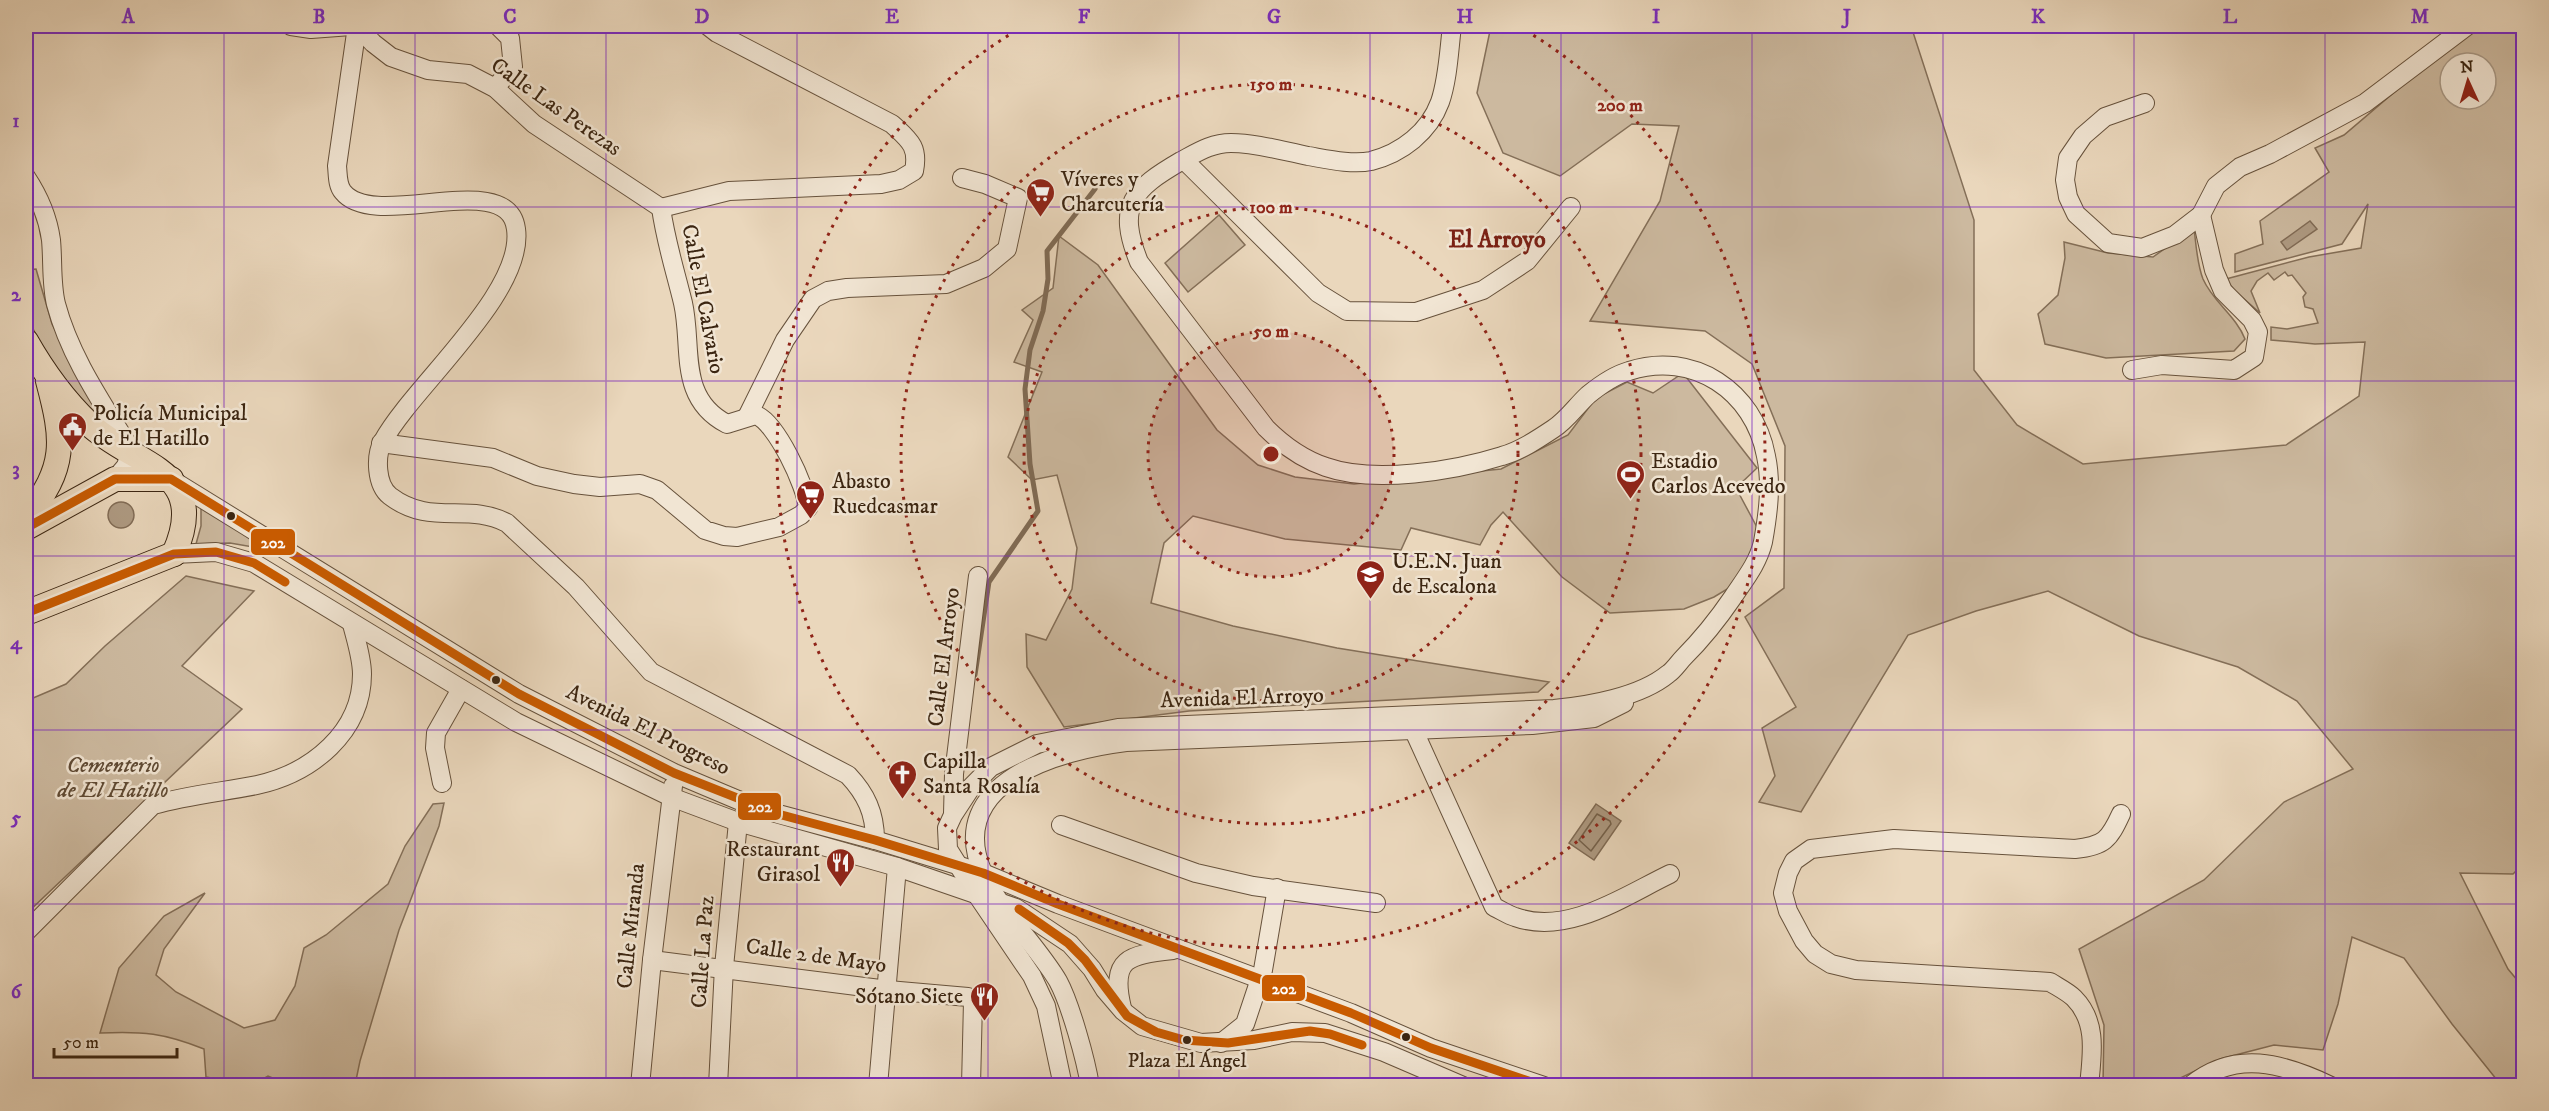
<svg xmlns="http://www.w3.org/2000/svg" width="2549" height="1111" font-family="'IM FELL DW Pica',serif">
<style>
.green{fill:#ccb99f;stroke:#846f58;stroke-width:1.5;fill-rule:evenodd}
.water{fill:#ae9a82;stroke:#806b55;stroke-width:1.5}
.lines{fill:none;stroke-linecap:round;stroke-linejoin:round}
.shore{stroke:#74604a;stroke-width:1.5}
.stream{stroke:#806b55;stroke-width:5}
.minor-casing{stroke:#67523c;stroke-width:20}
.major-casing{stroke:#3b2511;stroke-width:26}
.minor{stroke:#f1e5d3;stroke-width:18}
.major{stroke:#ead7bc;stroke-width:24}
.bus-1-casing{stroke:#f1e5d3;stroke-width:14}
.bus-1{stroke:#c95b00;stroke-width:9}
.grid{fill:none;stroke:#7b2cbf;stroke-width:1.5;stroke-opacity:0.55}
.ring{fill:none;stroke:#8f2418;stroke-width:3;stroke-dasharray:3 6}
.bus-dot{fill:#3b2511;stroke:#f1e5d3;stroke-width:2}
.labels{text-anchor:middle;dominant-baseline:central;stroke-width:5;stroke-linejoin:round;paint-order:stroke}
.bus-label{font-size:20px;fill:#3b2511;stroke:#f1e5d3}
.street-label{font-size:22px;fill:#3b2511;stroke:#f1e5d3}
.poi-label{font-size:22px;fill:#3b2511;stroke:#f1e5d3;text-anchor:start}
.park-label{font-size:22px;font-style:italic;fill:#5f4a34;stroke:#f1e5d3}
.neighbourhood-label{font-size:24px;font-weight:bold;fill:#7a1f14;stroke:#f1e5d3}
.centre{fill:#8f2418;stroke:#f1e5d3;stroke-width:3}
.ring-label{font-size:18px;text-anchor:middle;font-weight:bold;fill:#8f2418;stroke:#f1e5d3;stroke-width:5;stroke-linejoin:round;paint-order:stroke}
.line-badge{stroke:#f1e5d3;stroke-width:2}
.badge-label{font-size:16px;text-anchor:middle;font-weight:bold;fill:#fff}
.neatline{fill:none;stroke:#7b2cbf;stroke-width:2}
.grid-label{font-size:20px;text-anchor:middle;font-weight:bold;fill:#7b2cbf}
</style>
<rect width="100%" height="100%" fill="#ead7bc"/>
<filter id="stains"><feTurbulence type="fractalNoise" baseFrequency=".00333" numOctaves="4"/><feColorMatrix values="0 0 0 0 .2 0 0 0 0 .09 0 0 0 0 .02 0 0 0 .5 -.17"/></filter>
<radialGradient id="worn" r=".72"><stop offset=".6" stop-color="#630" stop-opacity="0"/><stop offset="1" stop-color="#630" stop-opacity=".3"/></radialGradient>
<g class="green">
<path d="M 1491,26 L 1911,26 L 1974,220 L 1974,370 L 2017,425 L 2083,464 L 2286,445 L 2359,396 L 2365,342 L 2315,344 L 2271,340 L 2271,327 L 2287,329 L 2318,323 L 2313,309 L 2305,307 L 2303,297 L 2306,293 L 2292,275 L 2288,276 L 2285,272 L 2274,280 L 2268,273 L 2257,281 L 2251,291 L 2260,313 L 2234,290 L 2226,279 L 2309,257 L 2361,248 L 2368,204 L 2342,244 L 2235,272 L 2235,254 L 2263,244 L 2260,221 L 2329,172 L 2315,148 L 2344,135 L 2472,26 L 2523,26 L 2523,864 L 2513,874 L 2460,873 L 2508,969 L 2523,987 L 2523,1079 L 2513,1085 L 2501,1085 L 2452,1024 L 2404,958 L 2352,937 L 2338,1004 L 2323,1050 L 2274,1045 L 2220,1059 L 2176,1080 L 2171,1085 L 2103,1085 L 2104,1025 L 2079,949 L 2204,880 L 2284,802 L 2353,769 L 2297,701 L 2238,667 L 2139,636 L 2048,591 L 1976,611 L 1908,635 L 1801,812 L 1759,802 L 1775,776 L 1762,728 L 1796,707 L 1745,617 L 1784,588 L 1785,446 L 1752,364 L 1705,331 L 1590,321 L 1660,201 L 1679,126 L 1632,124 L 1560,176 L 1503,153 L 1477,93 ZM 2450,63 L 2486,63 L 2486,99 L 2450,99 Z"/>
<polygon points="1219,215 1245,245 1188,292 1165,263"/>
<path d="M 2194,228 C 2196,244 2197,264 2203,279 C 2213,302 2236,316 2245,339 L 2234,351 L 2106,358 L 2045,344 L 2038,314 L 2058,295 L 2065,258 L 2064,242 L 2108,253 L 2153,257 Z"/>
<polygon points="1059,236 1098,265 1217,430 1258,465 1295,477 1354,484 1501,469 1568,435 1596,398 1627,382 1653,393 1683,373 1757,468 1736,488 1759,531 1739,582 1714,597 1684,609 1610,613 1562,577 1503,512 1491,525 1480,545 1411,528 1401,550 1285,539 1193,516 1164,543 1151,603 1233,626 1337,648 1549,682 1538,692 1189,711 1064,727 1027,667 1026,634 1046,640 1072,589 1077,548 1057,475 1032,480 1008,457 1042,372 1014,362 1033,320 1022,310 1053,288"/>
<polygon points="36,269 52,324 100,417 96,421 47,356 26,315 26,270"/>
<polygon points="201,504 264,549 230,543 196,544 201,526"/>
<polygon points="186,576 254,591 182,666 242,709 26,914 26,701 66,684 105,646"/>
<path d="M 444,803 L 439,826 L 399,930 L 360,1061 L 355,1085 L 290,1085 L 268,1076 L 252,1085 L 247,1085 L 206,1077 L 204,1049 C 164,1033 143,1031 100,1033 L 119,968 L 164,916 L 205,893 L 164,949 L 156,975 L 176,992 L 244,1028 L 275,1020 L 295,986 L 304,948 L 326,935 L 388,884 L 405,846 L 433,804 Z"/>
</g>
<g class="water">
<polygon points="2310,221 2317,229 2287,250 2281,242"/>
<circle cx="121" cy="515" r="13"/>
<polygon points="1596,804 1621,821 1594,860 1569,843"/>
</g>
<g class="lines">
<polygon class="shore" points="1597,814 1610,821 1611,824 1591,851 1579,840"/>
<polyline class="stream" points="975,675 989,582 1038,511 1030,464 1025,389 1030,350 1043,311 1048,279 1047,251 1095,189"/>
<defs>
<g id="minor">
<polyline points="291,26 311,29 351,26"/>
<path d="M 357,26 L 337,166 C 338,174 337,185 343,192 C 375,232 508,167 516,229 C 525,293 413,386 383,441 C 375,456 376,485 390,496 C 431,527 467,502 507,523 L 576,587 L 651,672 L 848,775 C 866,794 875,813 875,840"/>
<polyline points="357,26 373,43 391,57 428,70 468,74 495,88 534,124 661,208"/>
<polyline points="495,88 513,67 510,38 498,26"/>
<polyline points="2145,103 2105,117 2083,136 2068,158 2065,180 2068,197 2076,214 2108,243 2142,248 2175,235 2201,215 2216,186 2240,167 2270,154 2365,103 2467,26"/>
<polyline points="1184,160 1318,293 1347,311 1416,312 1483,290 1527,261 1571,207"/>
<path d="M 26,177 C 38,195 48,218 51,240 C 53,261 51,284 56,304 C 70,357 103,404 131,450 L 126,466 L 115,479"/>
<path d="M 661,208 L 729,191 L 881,184 L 899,180 L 914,171 C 919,146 909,140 892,124 L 717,33 L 708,26"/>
<polyline points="2132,370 2162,365 2234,370 2254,357 2258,332 2252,320 2223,291 2214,270 2201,215"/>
<polyline points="747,417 785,340 813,299 828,291 847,288 946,284 984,268 1007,249 1018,198 985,184 962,178"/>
<path d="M 381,443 L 493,458 L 537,476 L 574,484 L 600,487 L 640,484 L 657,490 L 705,530 L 724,536 L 737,537 L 779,527 L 801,515 L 808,508 C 806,486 776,422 756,415 L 727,424 C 677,398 693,347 683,303 C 675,270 666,243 661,208"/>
<polyline points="172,480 519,694 674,773 738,800 778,814 875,840 983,873 1058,904 1351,1013 1431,1048 1544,1086"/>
<polyline points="174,554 216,552 254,563 516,722 671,797 738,822 897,867 1016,908 1070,944 1092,969 1105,990 1123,1011 1142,1026 1201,1043 1254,1040 1292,1032 1325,1033 1384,1052 1463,1086"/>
<path d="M 1409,720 L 1494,907 C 1501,910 1508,915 1515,917 C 1568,936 1624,896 1670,874"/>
<polyline points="442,783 435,748 436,733 461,689"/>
<polyline points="953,814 954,774 978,576"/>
<polyline points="1061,825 1196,873 1253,886 1376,903"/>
<path d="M 26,932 L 153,805 C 188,795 222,792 257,785 C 312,773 362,732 362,674 C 362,658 356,640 352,624"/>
<polyline points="652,960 888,990 968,997 973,1001 971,1086"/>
<path d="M 1122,1008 C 1110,958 1128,955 1173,950"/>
<polyline points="1221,1043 1245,1024 1263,970 1277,888"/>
<polyline points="640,1086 652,960 673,786"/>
<polyline points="718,1086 724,967 738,822"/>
<polyline points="878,1086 897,867"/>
<path d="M 1063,1086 L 1046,1006 L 1032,976 L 975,892 L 948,849 L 947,828 L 953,815 L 972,786 L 991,767 L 1037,744 L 1118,728 L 1554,709 C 1588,706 1640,697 1668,674 C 1674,670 1679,662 1684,657 C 1703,638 1718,619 1733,597 C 1745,579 1758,563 1763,542 C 1768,514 1772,484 1766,456 C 1754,391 1693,350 1629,371 C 1615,375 1599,386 1588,395 C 1576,406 1567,420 1553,429 C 1538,439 1520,451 1502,456 C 1454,471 1374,484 1326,467 C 1302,459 1283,445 1266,428 L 1139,262 C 1116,205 1133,189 1181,161 C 1198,152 1212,143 1231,143 C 1256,143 1283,151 1308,156 C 1326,159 1352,165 1371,161 C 1402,153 1429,132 1440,102 C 1448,79 1449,50 1452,26"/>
<path d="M 1090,1086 C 1086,1060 1070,1003 1058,981 C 1036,944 1001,913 983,873 C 943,782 1060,750 1126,742 L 1532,725 L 1594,718 L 1624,703"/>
<path d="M 2089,1086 C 2092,1055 2098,1022 2074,998 C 2068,992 2058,987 2050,982 L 1856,970 L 1831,964 L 1815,954 L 1804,941 L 1788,911 L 1783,893 L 1788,873 L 1794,861 L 1811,849 L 1894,839 L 2075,849 C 2104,846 2109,840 2121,814"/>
<path d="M 2190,1086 C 2235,1049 2283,1063 2331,1086"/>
</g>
<g id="major">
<path d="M 26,341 C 43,371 64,400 89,424 C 135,467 212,469 174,554"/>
<path d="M 26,518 C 67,467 64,441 48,381"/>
<polyline points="26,528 115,479 171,479"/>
<polyline points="26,613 174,554"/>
</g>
</defs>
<use href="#minor" class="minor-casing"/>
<use href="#major" class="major-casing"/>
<use href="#minor" class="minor"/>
<use href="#major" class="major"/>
<defs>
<g id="bus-1">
<polyline points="26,528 115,479 171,479 519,694 674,773 778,814 875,840 983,873 1058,904 1351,1013 1431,1048 1543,1086"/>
<polyline points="26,613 174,554 216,552 254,563 285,582"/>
<polyline points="1019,909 1068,943 1085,960 1127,1016 1156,1032 1184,1040 1228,1043 1310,1031 1330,1034 1362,1045"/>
</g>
</defs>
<use href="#bus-1" class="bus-1-casing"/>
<use href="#bus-1" class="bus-1"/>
</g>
<path class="grid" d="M 224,26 L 224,1086M 415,26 L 415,1086M 606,26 L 606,1086M 797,26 L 797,1086M 988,26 L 988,1086M 1179,26 L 1179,1086M 1370,26 L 1370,1086M 1561,26 L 1561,1086M 1752,26 L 1752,1086M 1943,26 L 1943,1086M 2134,26 L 2134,1086M 2325,26 L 2325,1086M 26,207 L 2524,207M 26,381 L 2524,381M 26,556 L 2524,556M 26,730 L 2524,730M 26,904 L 2524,904"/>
<circle cx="1271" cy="454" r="123" fill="#8f2418" fill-opacity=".12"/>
<g class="ring">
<circle cx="1271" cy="454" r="123"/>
<circle cx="1271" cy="454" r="247"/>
<circle cx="1271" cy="454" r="370"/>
<path d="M1518 26A494 494 0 1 1 1024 26"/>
</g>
<defs>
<symbol id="supermarket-pin" viewBox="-11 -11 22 30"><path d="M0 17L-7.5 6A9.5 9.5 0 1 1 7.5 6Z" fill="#8f2418" stroke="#f1e5d3"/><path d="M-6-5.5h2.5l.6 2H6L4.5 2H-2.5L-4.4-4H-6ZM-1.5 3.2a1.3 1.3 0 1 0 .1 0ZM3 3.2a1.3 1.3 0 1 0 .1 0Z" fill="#fff"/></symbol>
<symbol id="civic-pin" viewBox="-11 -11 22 30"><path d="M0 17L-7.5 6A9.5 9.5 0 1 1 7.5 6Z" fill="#8f2418" stroke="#f1e5d3"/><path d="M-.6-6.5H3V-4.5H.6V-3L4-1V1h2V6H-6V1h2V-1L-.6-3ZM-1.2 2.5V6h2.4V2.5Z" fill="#fff"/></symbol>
<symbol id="stadium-pin" viewBox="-11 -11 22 30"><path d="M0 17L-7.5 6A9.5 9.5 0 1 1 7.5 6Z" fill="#8f2418" stroke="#f1e5d3"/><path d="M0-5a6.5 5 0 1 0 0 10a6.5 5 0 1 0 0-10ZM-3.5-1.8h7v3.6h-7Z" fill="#fff"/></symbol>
<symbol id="school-pin" viewBox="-11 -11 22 30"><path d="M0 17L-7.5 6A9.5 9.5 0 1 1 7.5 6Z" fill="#8f2418" stroke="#f1e5d3"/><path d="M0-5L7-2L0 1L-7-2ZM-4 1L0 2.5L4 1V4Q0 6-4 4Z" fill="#fff"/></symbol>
<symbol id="church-pin" viewBox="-11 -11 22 30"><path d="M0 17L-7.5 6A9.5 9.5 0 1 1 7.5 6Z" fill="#8f2418" stroke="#f1e5d3"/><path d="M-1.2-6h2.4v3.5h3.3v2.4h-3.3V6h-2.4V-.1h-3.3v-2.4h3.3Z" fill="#fff"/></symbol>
<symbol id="restaurant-pin" viewBox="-11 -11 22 30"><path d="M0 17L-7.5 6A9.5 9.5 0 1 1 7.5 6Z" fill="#8f2418" stroke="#f1e5d3"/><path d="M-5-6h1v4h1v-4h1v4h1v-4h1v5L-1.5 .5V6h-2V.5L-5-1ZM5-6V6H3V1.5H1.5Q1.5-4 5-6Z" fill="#fff"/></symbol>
</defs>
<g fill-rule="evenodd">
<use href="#supermarket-pin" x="1024" y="176" width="33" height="45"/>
<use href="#civic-pin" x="56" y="410" width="33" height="45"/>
<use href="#stadium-pin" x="1614" y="458" width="33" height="45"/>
<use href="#supermarket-pin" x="794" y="478" width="33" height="45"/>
<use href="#school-pin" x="1354" y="558" width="33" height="45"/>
<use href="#church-pin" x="886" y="758" width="33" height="45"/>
<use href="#restaurant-pin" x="824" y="846" width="33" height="45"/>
<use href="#restaurant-pin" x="968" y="980" width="33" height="45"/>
</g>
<g class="bus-dot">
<circle cx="231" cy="516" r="5"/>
<circle cx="496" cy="680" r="5"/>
<circle cx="1406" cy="1037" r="5"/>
<circle cx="1187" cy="1040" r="5"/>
</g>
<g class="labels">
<g class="bus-label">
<text x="1187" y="1061">Plaza El Ángel</text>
</g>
<g class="street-label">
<text transform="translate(556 107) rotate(35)">Calle Las Perezas</text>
<text transform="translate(703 299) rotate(79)">Calle El Calvario</text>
<text transform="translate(944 657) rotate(-83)">Calle El Arroyo</text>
<text transform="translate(1242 698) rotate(-2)">Avenida El Arroyo</text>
<text transform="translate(648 730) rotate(26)">Avenida El Progreso</text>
<text transform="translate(631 926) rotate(-84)">Calle Miranda</text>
<text transform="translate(703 952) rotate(-86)">Calle La Paz</text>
<text transform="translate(816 956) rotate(8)">Calle 2 de Mayo</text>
</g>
<g class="poi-label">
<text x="1061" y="179">Víveres y<tspan x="1061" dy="25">Charcutería</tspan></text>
<text x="93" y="413">Policía Municipal<tspan x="93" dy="25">de El Hatillo</tspan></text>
<text x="1651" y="461">Estadio<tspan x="1651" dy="25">Carlos Acevedo</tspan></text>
<text x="832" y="481">Abasto<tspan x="832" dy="25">Ruedcasmar</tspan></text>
<text x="1392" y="561">U.E.N. Juan<tspan x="1392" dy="25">de Escalona</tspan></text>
<text x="923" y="761">Capilla<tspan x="923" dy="25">Santa Rosalía</tspan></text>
<text x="820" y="849" text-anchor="end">Restaurant<tspan x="820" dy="25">Girasol</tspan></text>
<text x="963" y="996" text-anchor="end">Sótano Siete</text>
</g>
<g class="park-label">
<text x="113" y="765">Cementerio<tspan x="113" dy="25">de El Hatillo</tspan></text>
</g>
<g class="neighbourhood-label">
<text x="1497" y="240">El Arroyo</text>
</g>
</g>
<circle cx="1271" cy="454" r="9" class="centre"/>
<g class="ring-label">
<text x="1271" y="90">150 m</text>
<text x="1620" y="111">200 m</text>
<text x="1271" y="213">100 m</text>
<text x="1271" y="337">50 m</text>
</g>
<g class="line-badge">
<rect x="250" y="528" width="46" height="28" rx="6" fill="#c95b00"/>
<rect x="737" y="792" width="45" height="29" rx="6" fill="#c95b00"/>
<rect x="1261" y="974" width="45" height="28" rx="6" fill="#c95b00"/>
</g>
<g class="badge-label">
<text x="273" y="548">202</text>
<text x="760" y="812">202</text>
<text x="1284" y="994">202</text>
</g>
<rect width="2549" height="1111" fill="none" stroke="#ead7bc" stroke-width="66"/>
<g transform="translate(2468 81) rotate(356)"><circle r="28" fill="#f1e5d3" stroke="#a89885" stroke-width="1.5"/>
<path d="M0-4.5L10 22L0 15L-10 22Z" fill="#8f2418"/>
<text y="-9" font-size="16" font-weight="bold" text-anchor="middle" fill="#3b2511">N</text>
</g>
<path d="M54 1048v9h123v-9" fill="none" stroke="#3b2511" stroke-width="3"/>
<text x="63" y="1048" font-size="18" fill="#3b2511" stroke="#f1e5d3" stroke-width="4.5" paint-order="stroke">50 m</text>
<rect x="33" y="33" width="2483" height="1045" class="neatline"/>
<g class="grid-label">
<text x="128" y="23">A</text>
<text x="319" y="23">B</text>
<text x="510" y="23">C</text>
<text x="702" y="23">D</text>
<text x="892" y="23">E</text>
<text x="1084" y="23">F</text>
<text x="1274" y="23">G</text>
<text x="1465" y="23">H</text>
<text x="1656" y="23">I</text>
<text x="1847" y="23">J</text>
<text x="2038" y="23">K</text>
<text x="2230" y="23">L</text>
<text x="2420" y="23">M</text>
<text x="16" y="127">1</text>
<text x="16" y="301">2</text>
<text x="16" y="475">3</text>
<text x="16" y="649">4</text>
<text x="16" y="824">5</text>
<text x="16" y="998">6</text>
</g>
<rect width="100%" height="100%" filter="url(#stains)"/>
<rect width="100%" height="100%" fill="url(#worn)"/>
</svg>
